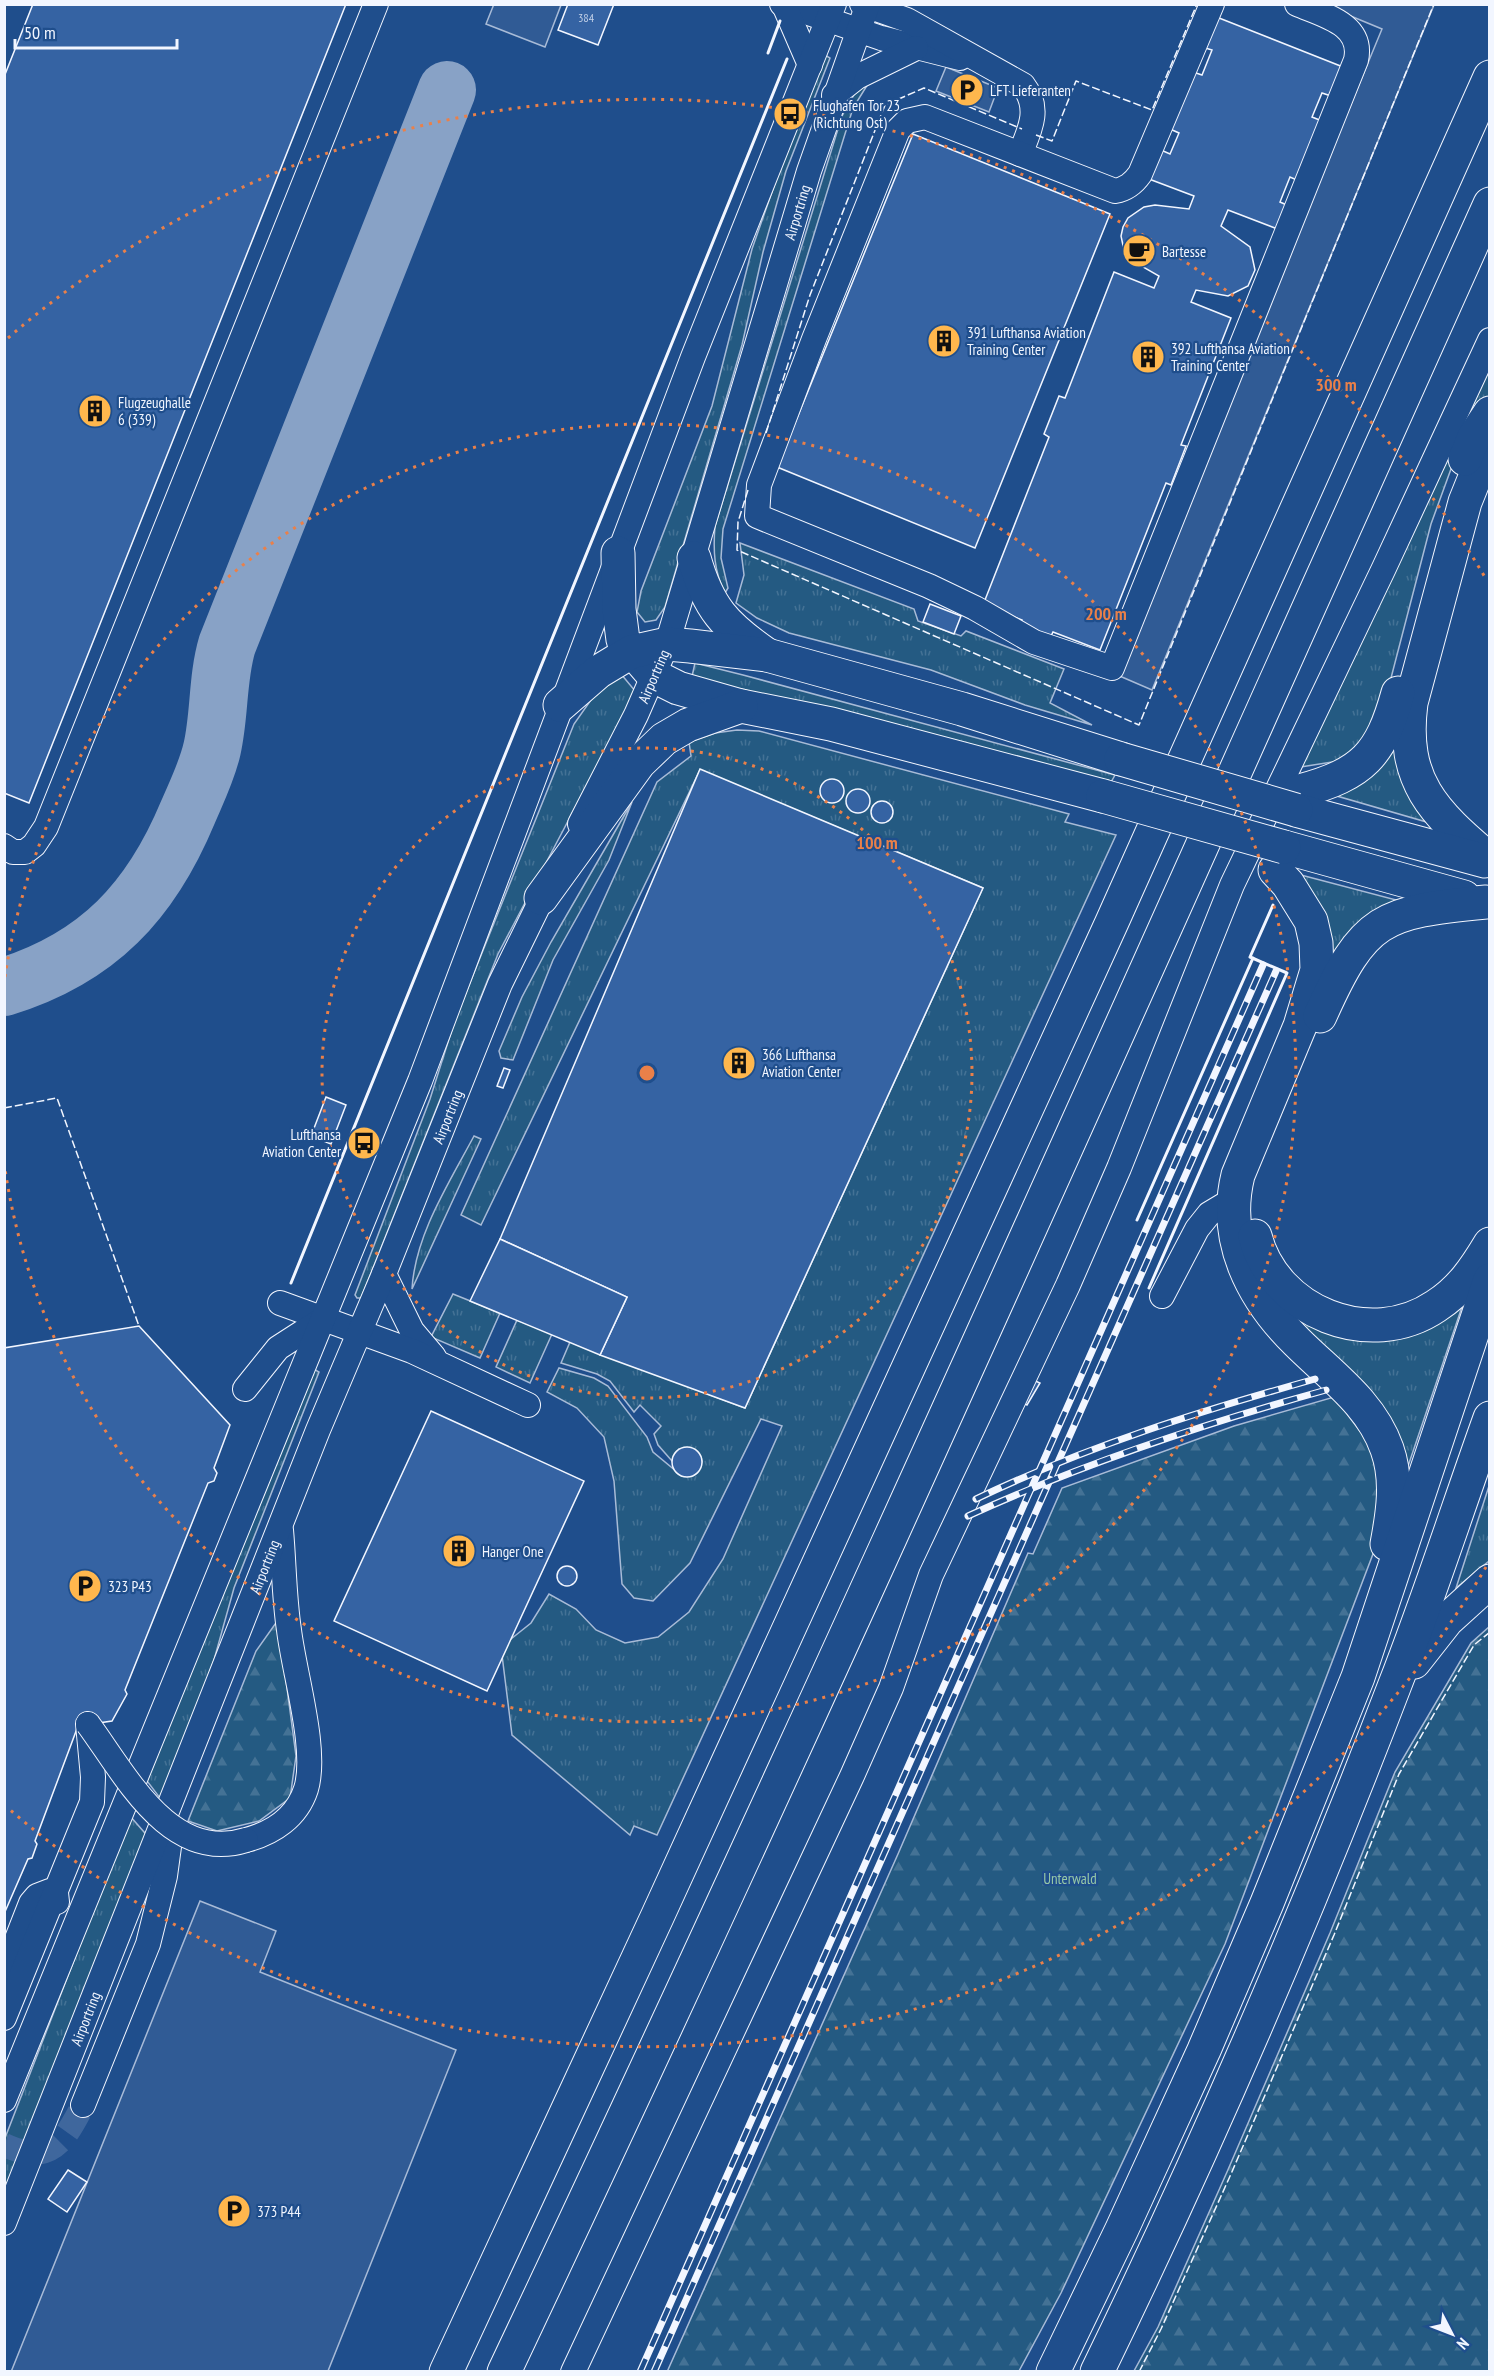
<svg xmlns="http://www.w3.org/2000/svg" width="1494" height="2376" font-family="'PT Sans Narrow',sans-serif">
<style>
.grass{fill:url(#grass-tufts);stroke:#a8bbd7;stroke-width:1.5}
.forest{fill:url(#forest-firs);stroke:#a8bbd7;stroke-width:1.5}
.parking{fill:#305b95;stroke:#a8bbd7;stroke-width:1.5}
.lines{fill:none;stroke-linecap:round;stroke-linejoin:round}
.taxiway{stroke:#88a2c6;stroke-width:58}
.building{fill:#3563a3;stroke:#f2f6ff;stroke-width:1.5}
.minor-tunnel{stroke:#3f679d;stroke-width:24;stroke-dasharray:24 12;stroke-linecap:butt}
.minor-casing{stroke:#f2f6ff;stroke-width:26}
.highway-casing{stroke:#f2f6ff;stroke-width:35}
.minor{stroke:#1f4e8c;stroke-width:24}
.highway{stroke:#1f4e8c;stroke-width:33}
.rail-casing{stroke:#f2f6ff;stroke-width:7}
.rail{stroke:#1f4e8c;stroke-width:4.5;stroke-dasharray:14;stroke-linecap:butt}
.minor-bridge-casing{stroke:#f2f6ff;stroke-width:26;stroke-linecap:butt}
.highway-bridge-casing{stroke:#f2f6ff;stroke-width:35;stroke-linecap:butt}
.minor-bridge{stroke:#1f4e8c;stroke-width:24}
.highway-bridge{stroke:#1f4e8c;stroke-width:33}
.fence{stroke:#f2f6ff;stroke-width:1.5;stroke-dasharray:8 3;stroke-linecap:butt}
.wall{stroke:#f2f6ff;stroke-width:3}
.ring{fill:none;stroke:#ea8049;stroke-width:3;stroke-dasharray:3 6}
.labels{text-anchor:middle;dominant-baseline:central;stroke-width:4.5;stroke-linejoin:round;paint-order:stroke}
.number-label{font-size:12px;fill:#c3d1e8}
.poi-label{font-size:15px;fill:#f2f6ff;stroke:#1f4e8c;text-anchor:start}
.street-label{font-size:15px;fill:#f2f6ff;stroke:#1f4e8c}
.park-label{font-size:15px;fill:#97c8a6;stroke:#1f4e8c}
.centre{fill:#ea8049;stroke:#1f4e8c;stroke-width:3}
.ring-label{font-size:18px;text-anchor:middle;font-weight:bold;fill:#ea8049;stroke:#1f4e8c;stroke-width:4.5;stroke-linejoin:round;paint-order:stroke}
</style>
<defs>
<pattern id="grass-tufts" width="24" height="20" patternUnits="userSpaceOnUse" patternTransform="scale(1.5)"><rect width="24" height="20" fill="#245a82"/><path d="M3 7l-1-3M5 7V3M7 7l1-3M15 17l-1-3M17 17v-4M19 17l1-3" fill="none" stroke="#447295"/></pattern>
<pattern id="forest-firs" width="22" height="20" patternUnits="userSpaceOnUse" patternTransform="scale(1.5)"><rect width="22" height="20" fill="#245a82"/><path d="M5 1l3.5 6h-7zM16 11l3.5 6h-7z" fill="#447295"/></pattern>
</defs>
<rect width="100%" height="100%" fill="#1f4e8c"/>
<g class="grass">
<polygon points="825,55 830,58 786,171 763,252 742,345 665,607 656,620 645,622 637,612 641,591 712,406 752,249 780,169"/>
<path d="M 871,79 L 853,108 L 723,529 L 721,558 L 728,588 L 725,593 C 714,572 713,550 715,526 L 842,116 L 859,86 Z"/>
<polygon points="1489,354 1489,398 1467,425 1431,524 1384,705 1370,736 1345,760 1294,768"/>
<polygon points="740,543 914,609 918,621 961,636 966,631 1064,669 1050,703 1092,725 1025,705 931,670 789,633 757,618 736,603 744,575"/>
<polygon points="695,663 743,675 1115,775 1110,784 691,681"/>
<polygon points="621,674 636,692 498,954 361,1298 357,1298 355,1295 430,1099 455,1020 574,724 593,697"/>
<polygon points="1399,721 1437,825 1330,794"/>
<path d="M 737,730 L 759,731 L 1069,814 L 1065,822 L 1116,835 L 657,1835 L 634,1826 L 630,1835 L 512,1735 L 501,1647 L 531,1623 L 549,1594 L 576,1609 L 596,1630 L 625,1643 L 658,1637 L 689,1612 L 723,1559 L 782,1426 L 761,1419 L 690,1563 L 653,1601 L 634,1598 L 622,1584 L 614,1481 L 604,1437 L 577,1408 L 547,1392 L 559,1368 L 594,1378 L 608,1386 L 647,1437 L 653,1452 L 682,1476 C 693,1477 700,1472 702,1461 L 694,1449 L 679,1449 L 672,1461 L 658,1445 L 654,1434 L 661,1426 L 640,1405 L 634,1412 L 610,1381 L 597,1374 L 561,1363 L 570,1342 L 745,1408 L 983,888 L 700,770 L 481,1225 L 461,1215 L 657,782 L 691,756 L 689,742 L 715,733 Z"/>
<polygon points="632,802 609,860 553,960 513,1060 501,1058 499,1051 522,997 551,942"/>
<polygon points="1301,875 1400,901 1343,940 1331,956"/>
<path d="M 474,1136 L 481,1139 L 412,1289 C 415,1235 449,1183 474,1136 Z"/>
<polygon points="453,1294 500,1313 480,1358 431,1337"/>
<polygon points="1278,1296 1309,1319 1464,1301 1405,1475"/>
<polygon points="517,1320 552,1334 530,1383 496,1367"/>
<polygon points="312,1368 319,1372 234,1588 214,1660 163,1802 147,1781"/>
<polygon points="1489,1486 1489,1561 1456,1588"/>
<polygon points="130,1816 151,1840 5,2193 5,2138"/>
</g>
<g class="forest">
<polygon points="1334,1397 1376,1452 1384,1510 1376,1546 1225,1944 1061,2293 1019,2371 667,2372 898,1854 1028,1553 1033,1554 1062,1488 1234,1426"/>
<polygon points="278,1620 296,1756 290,1798 259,1821 217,1831 188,1821 256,1651"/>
<polygon points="1489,1627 1489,2371 1134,2371 1158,2327 1227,2172 1330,1933 1395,1772 1471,1643"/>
</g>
<g class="parking">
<polygon points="494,4 561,4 561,5 545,47 486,24"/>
<polygon points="1324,5 1434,5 1152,690 1115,674 1382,29"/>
<polygon points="946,67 998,88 989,112 936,91"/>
<polygon points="200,1901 276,1931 260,1972 456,2050 328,2371 11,2372"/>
</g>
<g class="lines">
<path class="taxiway" d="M 4,987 C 98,958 151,901 188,812 C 197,791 207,771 212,749 C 220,714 217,679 227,645 L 447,90"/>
</g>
<g class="building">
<polygon points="33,4 346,4 29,803 4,793 4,77"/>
<polygon points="568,4 614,4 598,45 558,30"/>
<polygon points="1214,16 1343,67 1331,96 1322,93 1312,117 1322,121 1299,181 1290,177 1280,202 1289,206 1280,230 1228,210 1221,226 1250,247 1255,270 1248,286 1228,296 1196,290 1191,302 1231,318 1181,445 1186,446 1171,485 1166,483 1100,650 1053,632 1051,636 1021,625 1022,620 983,605 1049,437 1044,434 1059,396 1065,398 1114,272 1154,288 1159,276 1143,267 1124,250 1121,236 1123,227 1128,218 1144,207 1155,205 1189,209 1194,196 1149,179 1161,150 1170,154 1179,133 1170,129 1193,72 1202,75 1212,50 1202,47"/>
<polygon points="913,134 1110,214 975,548 777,467"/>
<polygon points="930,604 961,616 954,634 923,622"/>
<polygon points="700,769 983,888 745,1408 600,1355 627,1297 500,1239"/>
<circle cx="832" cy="791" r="12"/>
<circle cx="858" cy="801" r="12"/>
<circle cx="882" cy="812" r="11"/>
<polygon points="504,1068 510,1070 503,1088 497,1086"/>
<polygon points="326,1097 346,1105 331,1144 311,1136"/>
<polygon points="500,1239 627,1297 600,1355 470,1301"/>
<polygon points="139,1326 230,1425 214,1468 217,1473 214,1481 208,1483 125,1690 127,1694 112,1721 78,1726 35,1841 37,1844 32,1858 28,1859 4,1914 4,1348"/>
<polygon points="1031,1379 1040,1383 1027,1405 1023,1403"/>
<polygon points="431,1411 584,1481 487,1691 334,1621"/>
<circle cx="687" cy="1462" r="15"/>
<circle cx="567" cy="1576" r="10"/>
<polygon points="68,2170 87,2182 67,2212 48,2199"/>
</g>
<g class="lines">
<path class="minor-tunnel" d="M 4,2145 C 50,2166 64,2142 83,2105"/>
<defs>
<g id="minor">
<polyline points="782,4 881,38 960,58"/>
<path d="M 862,4 L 907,20 L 1023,85 C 1041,108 1030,130 1020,154"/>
<path d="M 1212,4 L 1140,174 C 1133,184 1126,189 1115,191 L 925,117 L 907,121 L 898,130 L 814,339 L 759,485 L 757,516 L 929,586 L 975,608 L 1034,642 L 1112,668 L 1356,60 C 1364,24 1323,15 1297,4"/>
<polyline points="784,5 810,65"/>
<polyline points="834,95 857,77 916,48"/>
<path id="s1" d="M 580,824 L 636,715 L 667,644 L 809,171 L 868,4"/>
<polyline points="4,846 13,852 25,852 34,845 46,827 376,4"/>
<polyline points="384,1274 412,1331 434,1357"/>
<polyline points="1162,1296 1197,1229 1209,1214 1234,1199"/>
<polyline points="280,1303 412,1351 528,1405"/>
<polyline points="245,1389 278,1348 323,1319"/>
<path d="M 246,1840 C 273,1833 297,1817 306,1789 C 318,1750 294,1673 289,1630 C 284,1597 284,1563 281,1530"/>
<polyline points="4,1972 31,1903 37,1896 50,1891 56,1893 57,1902"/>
<polyline points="4,2018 92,1802 93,1777 88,1724"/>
<polyline points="4,2100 420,1081 693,357 834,4"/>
<polyline points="83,2105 148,1944 165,1876 171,1832"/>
<path id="s2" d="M 4,2223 L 318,1430 L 384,1274 L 500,984 L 549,884"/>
<polyline points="573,2372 852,1776 891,1688 931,1575 1068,1285 1119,1168 1232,885 1384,568 1490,340"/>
</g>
<g id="highway">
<path d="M 1490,440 L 1465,502 L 1411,703 C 1401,781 1433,812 1490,860"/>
<polyline points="1465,459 1474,437 1490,413"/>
<polyline points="618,553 619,609 623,640 654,676 678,688 741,706 831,724 1103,796"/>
<path d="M 694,558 C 708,608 725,626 767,655"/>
<polyline points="560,705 598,672 631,652 667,644 690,646 767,655 962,709 1121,759"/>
<path d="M 1300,791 C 1363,774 1381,755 1398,693"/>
<polyline points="1296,810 1485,861"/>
<polyline points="1284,847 1464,897"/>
<path d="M 1275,870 L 1288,884 L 1311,921 L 1316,943 L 1317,970 L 1300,1026 L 1238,1175 C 1222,1240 1252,1298 1297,1342 C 1331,1376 1371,1403 1387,1449 C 1398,1480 1393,1512 1387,1544"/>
<polyline points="541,898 639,763 664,739 688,725 741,706"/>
<path d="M 1320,1016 C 1364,917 1382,912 1486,902"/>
<path d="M 1255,1236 C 1274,1312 1370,1351 1436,1306 C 1461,1290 1475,1269 1490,1244"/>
<polyline points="1414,1662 1447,1620 1490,1581"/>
<polyline points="446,2372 658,1915 1112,922 1490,77"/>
<path d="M 504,2372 C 844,1654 1164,928 1490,204"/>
<polyline points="1053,2372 1122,2229 1204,2050 1267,1903 1358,1677 1490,1280"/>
<path d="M 1097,2372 C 1206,2148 1305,1919 1394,1687 C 1429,1598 1458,1507 1490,1418"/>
</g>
</defs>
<use href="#minor" class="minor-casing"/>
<use href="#highway" class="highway-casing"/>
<use href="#minor" class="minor"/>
<use href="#highway" class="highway"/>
<defs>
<g id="rail">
<path d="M 976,1499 C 1085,1447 1200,1411 1315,1379"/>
<path d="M 968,1516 C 1084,1463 1203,1424 1326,1390"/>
<polyline points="640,2372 1263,965"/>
<polyline points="654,2372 1276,971"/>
</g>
</defs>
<use href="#rail" class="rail-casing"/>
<use href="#rail" class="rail"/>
<defs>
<path id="minor-bridge" d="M 88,1724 C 125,1774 170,1864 246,1840"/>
<g id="highway-bridge">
<polyline points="1121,759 1296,810"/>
<polyline points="1103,796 1284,847"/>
</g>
</defs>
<use href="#minor-bridge" class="minor-bridge-casing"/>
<use href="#highway-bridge" class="highway-bridge-casing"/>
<use href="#minor-bridge" class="minor-bridge"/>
<use href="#highway-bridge" class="highway-bridge"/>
<g class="fence">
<polyline points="1036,135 1052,141 1076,81 1152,110 1197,4"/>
<polyline points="766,433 810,295 885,105 924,88 1022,129"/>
<polyline points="748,490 738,522 737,550 1139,725 1434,4"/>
<polyline points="4,1108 57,1098 139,1326"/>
<polyline points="1139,2372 1161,2329 1231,2174 1334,1935 1399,1774 1474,1645 1490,1632"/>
</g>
<g class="wall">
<polyline points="768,53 780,21"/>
<polyline points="1137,1220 1253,958"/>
<polyline points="291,1283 787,59"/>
<polyline points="1149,1288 1287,973 1250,957 1273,905"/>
</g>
</g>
<g class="ring">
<circle cx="647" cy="1073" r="325"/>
<path d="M5 977A649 649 0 1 1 5 1169"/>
<path d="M1486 1567A974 974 0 0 1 8 1808M8 338A974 974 0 0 1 1486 579"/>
</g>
<defs>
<symbol id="parking-disc" viewBox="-11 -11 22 22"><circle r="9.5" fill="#ffb74d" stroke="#1f4e8c"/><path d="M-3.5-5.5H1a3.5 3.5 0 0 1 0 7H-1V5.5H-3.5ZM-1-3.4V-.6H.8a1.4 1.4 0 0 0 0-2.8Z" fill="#111"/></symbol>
<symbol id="bus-disc" viewBox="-11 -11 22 22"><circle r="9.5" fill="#ffb74d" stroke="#1f4e8c"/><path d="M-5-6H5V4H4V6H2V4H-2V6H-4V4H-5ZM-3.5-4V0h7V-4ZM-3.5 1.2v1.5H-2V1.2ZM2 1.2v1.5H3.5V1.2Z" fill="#111"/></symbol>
<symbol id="cafe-disc" viewBox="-11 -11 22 22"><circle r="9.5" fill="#ffb74d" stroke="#1f4e8c"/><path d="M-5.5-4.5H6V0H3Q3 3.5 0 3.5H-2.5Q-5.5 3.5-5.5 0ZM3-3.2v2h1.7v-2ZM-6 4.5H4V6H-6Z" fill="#111"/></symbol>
<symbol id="building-disc" viewBox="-11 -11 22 22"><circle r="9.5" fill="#ffb74d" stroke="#1f4e8c"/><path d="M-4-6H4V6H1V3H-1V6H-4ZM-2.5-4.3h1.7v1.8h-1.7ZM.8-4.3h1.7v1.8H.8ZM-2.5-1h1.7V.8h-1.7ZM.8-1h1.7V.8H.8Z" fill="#111"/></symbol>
</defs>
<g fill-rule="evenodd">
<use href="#parking-disc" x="948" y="71" width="38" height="38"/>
<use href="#bus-disc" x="771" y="95" width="38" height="38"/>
<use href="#cafe-disc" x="1120" y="232" width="38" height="38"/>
<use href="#building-disc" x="925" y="322" width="38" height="38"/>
<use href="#building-disc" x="1129" y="338" width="38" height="38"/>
<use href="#building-disc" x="76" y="392" width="38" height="38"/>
<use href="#building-disc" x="720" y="1044" width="38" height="38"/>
<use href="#bus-disc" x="345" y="1124" width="38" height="38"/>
<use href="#building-disc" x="440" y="1532" width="38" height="38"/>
<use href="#parking-disc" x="66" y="1567" width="38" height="38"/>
<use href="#parking-disc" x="215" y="2192" width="38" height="38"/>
</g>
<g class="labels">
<g class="number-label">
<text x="586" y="17">384</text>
</g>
<g class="poi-label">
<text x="990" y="90">LFT Lieferanten</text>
<text x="813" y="105">Flughafen Tor 23<tspan x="813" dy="17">(Richtung Ost)</tspan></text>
<text x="1162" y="251">Bartesse</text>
<text x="967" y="332">391 Lufthansa Aviation<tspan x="967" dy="17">Training Center</tspan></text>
<text x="1171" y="348">392 Lufthansa Aviation<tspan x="1171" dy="17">Training Center</tspan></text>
<text x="118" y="402">Flugzeughalle<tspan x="118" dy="17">6 (339)</tspan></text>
<text x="762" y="1054">366 Lufthansa<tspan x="762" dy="17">Aviation Center</tspan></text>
<text x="341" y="1134" text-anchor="end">Lufthansa<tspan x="341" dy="17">Aviation Center</tspan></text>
<text x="482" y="1551">Hanger One</text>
<text x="108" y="1586">323 P43</text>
<text x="257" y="2211">373 P44</text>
</g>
<g class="street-label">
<text stroke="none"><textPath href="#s1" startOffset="651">Airportring</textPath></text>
<text stroke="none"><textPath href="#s1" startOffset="165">Airportring</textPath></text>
<text stroke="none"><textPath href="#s2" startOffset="1192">Airportring</textPath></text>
<text stroke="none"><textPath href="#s2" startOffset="706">Airportring</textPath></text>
<text stroke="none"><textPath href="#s2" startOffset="220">Airportring</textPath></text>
</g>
<g class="park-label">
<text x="1070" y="1878">Unterwald</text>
</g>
</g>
<circle cx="647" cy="1073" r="9" class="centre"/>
<g class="ring-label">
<text x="1336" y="391">300 m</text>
<text x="1106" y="620">200 m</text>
<text x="877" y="849">100 m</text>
</g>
<rect width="1494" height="2376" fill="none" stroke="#f2f6ff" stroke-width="12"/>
<g transform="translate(1452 2334) rotate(132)" stroke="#1f4e8c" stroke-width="4.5" paint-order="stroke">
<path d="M0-4.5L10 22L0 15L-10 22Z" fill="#f2f6ff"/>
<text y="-9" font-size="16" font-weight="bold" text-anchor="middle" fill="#f2f6ff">N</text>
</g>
<path d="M15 39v9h162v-9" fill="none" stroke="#f2f6ff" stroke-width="3"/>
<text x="24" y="39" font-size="18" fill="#f2f6ff" stroke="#1f4e8c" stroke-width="4.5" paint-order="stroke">50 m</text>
</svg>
